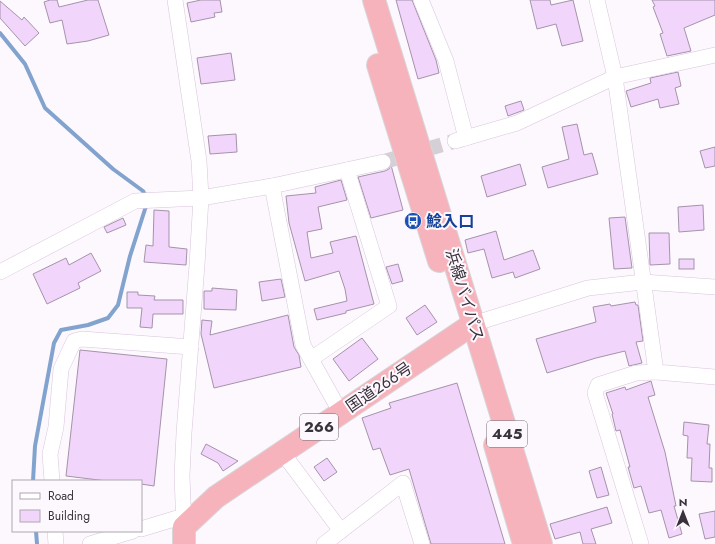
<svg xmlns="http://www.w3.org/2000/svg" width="715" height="544" font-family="Jost,'Noto Sans JP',sans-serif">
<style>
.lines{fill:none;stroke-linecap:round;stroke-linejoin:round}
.stream{stroke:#82a3ce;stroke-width:4}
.building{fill:#f1d5fb;stroke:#a593ab}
.minor-tunnel{stroke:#d5d0d6;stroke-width:15;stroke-dasharray:15 8;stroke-linecap:butt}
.minor-casing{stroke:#d9c4dc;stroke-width:16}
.highway-casing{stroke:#d7d6d8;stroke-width:24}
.minor{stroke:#fff;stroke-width:15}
.highway{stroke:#f7b3bc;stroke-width:22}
.labels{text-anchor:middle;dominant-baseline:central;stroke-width:4;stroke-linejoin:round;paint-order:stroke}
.shield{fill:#fcf8fd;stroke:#746d75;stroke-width:1}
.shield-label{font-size:15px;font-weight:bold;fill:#39313b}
.transit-label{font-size:16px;font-weight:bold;fill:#164399;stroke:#fcf8fd;text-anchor:start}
.street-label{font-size:16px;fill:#39313b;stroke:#fcf8fd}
</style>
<rect width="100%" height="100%" fill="#fcf8fd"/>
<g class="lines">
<g class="stream">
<polyline points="0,33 25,64 45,108 113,169 143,191 146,197"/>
<polyline points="33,481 35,446 54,343 61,330 88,325 108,318 118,305 130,256 147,203"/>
<polyline points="36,531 37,544"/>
</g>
</g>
<g class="building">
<polygon points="50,0 57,0 59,7 88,0 98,0 109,35 88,41 67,44 62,20 50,23 44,2"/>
<polygon points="201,0 220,0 222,12 214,13 215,17 191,22 187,3"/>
<polygon points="396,0 412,0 436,60 439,73 418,79"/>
<polygon points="530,0 550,0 551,5 573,0 583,41 562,46 556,24 537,29"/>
<polygon points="652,0 715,0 715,15 684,28 691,51 667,56 660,34 663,33 653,7 655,6"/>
<polygon points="0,1 22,20 24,17 39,33 25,46 0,18"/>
<polygon points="231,53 235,80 201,84 197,58"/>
<polygon points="678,72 681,86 675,88 679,104 660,108 658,99 631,107 626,91 651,83 650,78"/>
<polygon points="521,101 524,110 508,116 505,106"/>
<polygon points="577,124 584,155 592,153 598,174 548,188 542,167 569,159 562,127"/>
<polygon points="236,134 237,152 210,154 208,136"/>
<polygon points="715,147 715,166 705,168 700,151"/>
<polygon points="520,164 526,185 487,197 481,176"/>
<polygon points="391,165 403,210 371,218 358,177 385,171 389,169"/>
<polygon points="341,180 347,200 318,207 322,229 307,232 311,258 333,253 330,242 356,236 374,304 346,311 346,313 317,320 314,309 347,301 345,289 339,271 305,281 289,223 286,196 316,193 315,187"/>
<polygon points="703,205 704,230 679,232 678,207"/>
<polygon points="154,210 169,211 169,247 187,249 186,265 144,262 146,245 153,246"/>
<polygon points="625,217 632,268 614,269 609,218"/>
<polygon points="123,218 126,225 107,233 104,227"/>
<polygon points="496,231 504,260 533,250 540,269 515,278 513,272 492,278 484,249 468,253 465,240"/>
<polygon points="649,233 669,233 670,264 650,265"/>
<polygon points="91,253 101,271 78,283 80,288 47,304 33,274 66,258 69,265"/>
<rect x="679" y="259" width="15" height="10"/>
<polygon points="398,264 403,281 392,284 386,267"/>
<polygon points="281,279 285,297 262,301 259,282"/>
<polygon points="212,288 237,290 236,310 204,309 204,291 212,291"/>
<polygon points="127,292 138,292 138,295 155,296 154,300 183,300 183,314 153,314 152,328 140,327 142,308 127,308"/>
<polygon points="635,302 636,305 638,305 643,341 636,342 642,363 629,366 625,351 596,358 547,373 536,339 596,322 593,307 610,304 611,306"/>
<polygon points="425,305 437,322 417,335 406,318"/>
<polygon points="288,315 294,347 299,355 301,367 214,388 201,334 202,320 212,321 210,335"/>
<polygon points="362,338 378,359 349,381 333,359"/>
<polygon points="80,350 167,359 154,486 141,484 141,481 107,481 66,476"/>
<polygon points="651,381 655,395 648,397 665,452 676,506 674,506 682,534 669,538 661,510 649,513 641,486 634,488 628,467 630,467 620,430 616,431 612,414 613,414 606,393 625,387 626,390"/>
<polygon points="457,383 505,544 431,544 409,469 390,475 380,448 373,450 362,418 391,408 389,403"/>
<polygon points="684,422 709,425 707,444 710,444 709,468 712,468 712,482 691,481 692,458 687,458 688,436 683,435"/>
<polygon points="206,444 238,461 223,471 218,463 201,454"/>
<polygon points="327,458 337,472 324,481 314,467"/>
<polygon points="601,467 609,495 597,498 589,471"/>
<polygon points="607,507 612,523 591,529 596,544 583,544 580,532 555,539 550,524"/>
<polygon points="715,511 715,537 705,539 699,514"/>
</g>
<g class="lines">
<polyline class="minor-tunnel" points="383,162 455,141"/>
<defs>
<g id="minor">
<polyline points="175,0 199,161 201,198 197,265 184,433 182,476 184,527"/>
<polyline points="421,0 446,61 466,138"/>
<polyline points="597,0 615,77 656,372 715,377"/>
<polyline points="455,141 517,123 615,77 715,55"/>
<polyline points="272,186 303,345 341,413"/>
<polyline points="0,272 135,201 201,198 272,186 383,162"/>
<polyline points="473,324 588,288 643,282 715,287"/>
<polyline points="311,359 389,306 347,170"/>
<polyline points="282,452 341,531"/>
<polyline points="52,481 50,454 56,427 61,369 74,341 82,339 191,347"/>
<polyline points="141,529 184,516"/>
<polyline points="55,531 56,544"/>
<polyline points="90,544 133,531"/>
<polyline points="324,544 403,483 422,544"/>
<polyline points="641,544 595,393 598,385 636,373 656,372"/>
</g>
<g id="highway">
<polyline points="374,0 541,544"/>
<polyline points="378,65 439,261"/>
<polyline points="495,445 524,544"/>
<polyline points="184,544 184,527 216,497 473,324"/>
</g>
</defs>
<use href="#minor" class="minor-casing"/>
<use href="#highway" class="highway-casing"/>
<use href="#minor" class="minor"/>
<use href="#highway" class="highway"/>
</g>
<defs>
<symbol id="bus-disc" viewBox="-11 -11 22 22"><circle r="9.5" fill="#1a4fb4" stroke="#fcf8fd"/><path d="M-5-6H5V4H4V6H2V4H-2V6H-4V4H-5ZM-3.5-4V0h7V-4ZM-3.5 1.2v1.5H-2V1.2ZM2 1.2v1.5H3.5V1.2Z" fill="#fff"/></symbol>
</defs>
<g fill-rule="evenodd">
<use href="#bus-disc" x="403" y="211" width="20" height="20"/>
</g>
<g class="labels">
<g class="shield">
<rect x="300" y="414" width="38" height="26" rx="3"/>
<rect x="487" y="421" width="40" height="26" rx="3"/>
</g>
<g class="shield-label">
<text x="319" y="427">266</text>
<text x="507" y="434">445</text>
</g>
<g class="transit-label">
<text x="426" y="221">鯰入口</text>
</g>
<g class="street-label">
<text transform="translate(465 295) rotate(73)">浜線バイパス</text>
<text transform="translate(379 387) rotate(-34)">国道266号</text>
</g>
</g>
<rect x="12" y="480" width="130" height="52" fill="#fcf8fd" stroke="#aea8af"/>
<rect x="20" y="493" width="20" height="6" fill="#ffffff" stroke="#aea8af"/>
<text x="48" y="500" font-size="12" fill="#39313b">Road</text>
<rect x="20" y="510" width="20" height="12" fill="#f1d5fb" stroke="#aea8af"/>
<text x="48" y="520" font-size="12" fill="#39313b">Building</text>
<g transform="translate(683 512)" stroke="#fcf8fd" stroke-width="3" paint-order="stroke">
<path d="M0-3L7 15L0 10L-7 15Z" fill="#39313b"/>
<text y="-6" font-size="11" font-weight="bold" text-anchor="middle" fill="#39313b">N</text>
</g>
</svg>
